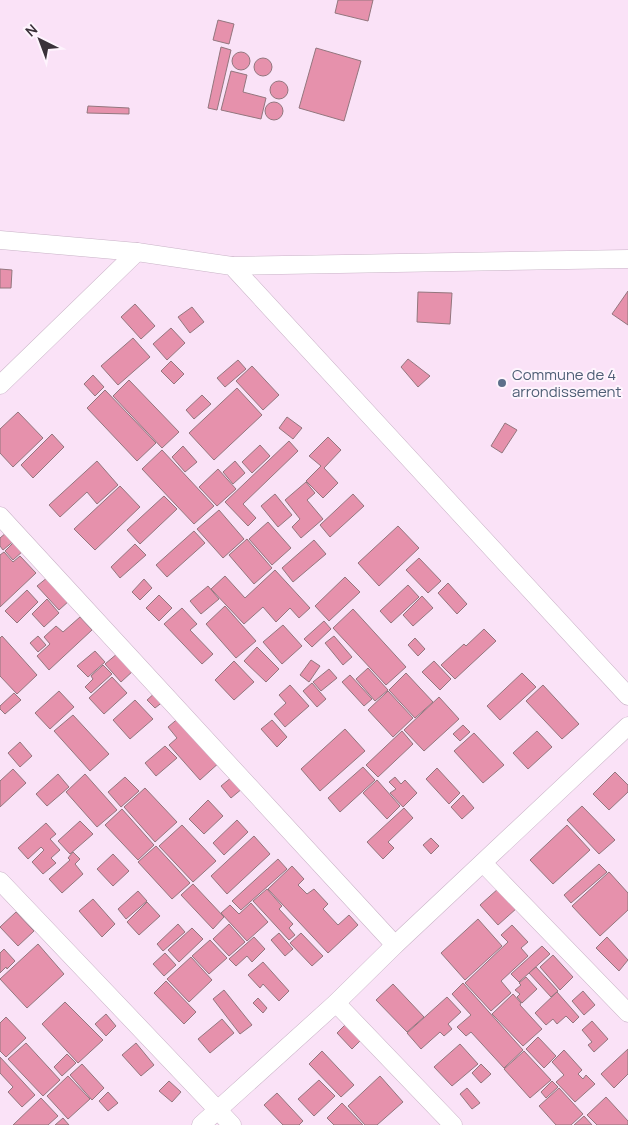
<svg xmlns="http://www.w3.org/2000/svg" width="628" height="1125" font-family="Manrope,sans-serif">
<style>
.building{fill:#e691ac;stroke:#93767e}
.lines{fill:none;stroke-linecap:round;stroke-linejoin:round}
.street-casing{stroke:#c9b3c7;stroke-width:19}
.street{stroke:#fff;stroke-width:18}
.service-dot{fill:#5c6f8a;stroke:#fef4fd;stroke-width:2}
.labels{text-anchor:middle;dominant-baseline:central;stroke-width:4;stroke-linejoin:round;paint-order:stroke}
.service-label{font-size:15px;fill:#4e5e75;stroke:#fef4fd;text-anchor:start}
</style>
<rect width="100%" height="100%" fill="#fae2f7"/>
<g class="building">
<polygon points="338,0 373,0 368,21 335,13"/>
<polygon points="218,20 234,24 229,44 213,40"/>
<polygon points="221,47 231,50 217,110 208,108"/>
<polygon points="316,48 361,61 344,121 299,108"/>
<circle cx="241" cy="61" r="9"/>
<circle cx="263" cy="67" r="9"/>
<polygon points="231,71 247,75 243,92 266,98 261,119 221,110"/>
<circle cx="279" cy="90" r="9"/>
<circle cx="274" cy="111" r="9"/>
<polygon points="88,106 129,108 129,114 87,113"/>
<polygon points="0,269 12,270 11,288 0,288"/>
<polygon points="628,291 628,325 612,314"/>
<polygon points="418,292 452,293 450,324 417,322"/>
<polygon points="135,304 155,326 141,339 121,317"/>
<polygon points="192,307 204,322 190,333 178,317"/>
<polygon points="171,328 185,343 167,360 153,344"/>
<polygon points="133,338 150,357 118,385 101,366"/>
<polygon points="408,359 430,376 418,387 401,367"/>
<polygon points="238,360 246,369 225,387 217,378"/>
<polygon points="171,361 184,374 174,384 161,371"/>
<polygon points="252,366 279,395 263,410 236,381"/>
<polygon points="93,375 104,387 95,396 84,384"/>
<polygon points="129,380 179,432 162,448 113,396"/>
<polygon points="237,388 262,415 214,460 189,433"/>
<polygon points="105,390 156,443 137,461 87,408"/>
<polygon points="202,395 211,404 194,419 186,410"/>
<polygon points="18,412 43,438 13,467 0,453 0,429"/>
<polygon points="287,417 302,428 293,439 279,428"/>
<polygon points="505,423 517,430 502,453 491,446"/>
<polygon points="52,434 64,447 33,478 21,465"/>
<polygon points="328,437 341,450 324,468 338,483 323,498 306,481 321,466 309,456"/>
<polygon points="289,441 298,451 243,504 256,518 248,526 225,502"/>
<polygon points="260,445 270,456 252,473 242,462"/>
<polygon points="183,446 197,462 185,472 172,457"/>
<polygon points="162,450 214,506 194,524 142,469"/>
<polygon points="97,461 118,485 97,504 87,492 60,517 49,505"/>
<polygon points="235,461 245,473 233,484 223,472"/>
<polygon points="218,469 236,489 217,506 199,487"/>
<polygon points="306,482 315,493 307,500 323,519 301,538 292,527 300,519 285,500"/>
<polygon points="120,486 140,507 95,550 74,529"/>
<polygon points="275,494 292,515 278,527 261,506"/>
<polygon points="353,494 364,506 330,537 320,525"/>
<polygon points="164,496 177,509 140,544 127,530"/>
<polygon points="219,510 244,539 223,558 197,529"/>
<polygon points="268,522 291,548 272,565 249,539"/>
<polygon points="398,526 419,548 379,586 358,563"/>
<polygon points="194,531 205,543 167,577 156,565"/>
<polygon points="7,532 15,540 3,550 0,546 0,538"/>
<polygon points="247,539 272,568 254,584 229,555"/>
<polygon points="314,540 326,554 293,582 282,568"/>
<polygon points="15,541 24,550 13,560 5,551"/>
<polygon points="135,544 146,555 120,578 111,567"/>
<polygon points="4,552 13,562 20,556 36,573 0,607 0,555"/>
<polygon points="419,558 441,581 428,593 406,570"/>
<polygon points="275,570 310,608 299,618 290,608 276,622 263,607 244,624 211,589 225,576 245,598"/>
<polygon points="48,577 70,600 59,610 37,586"/>
<polygon points="345,577 360,592 329,621 315,606"/>
<polygon points="144,579 152,588 140,600 132,592"/>
<polygon points="448,583 467,604 457,614 438,593"/>
<polygon points="408,585 419,597 391,623 380,611"/>
<polygon points="208,586 219,599 201,614 190,601"/>
<polygon points="27,590 38,602 17,623 5,611"/>
<polygon points="159,595 172,608 159,621 146,608"/>
<polygon points="422,596 433,608 413,626 403,615"/>
<polygon points="47,599 59,613 44,627 32,614"/>
<polygon points="225,606 256,641 236,658 206,624"/>
<polygon points="182,608 197,624 190,630 213,654 202,664 164,624"/>
<polygon points="353,609 406,667 386,685 333,628"/>
<polygon points="80,617 92,630 49,670 37,656 50,644 44,637 56,626 63,632"/>
<polygon points="324,621 331,629 312,647 304,639"/>
<polygon points="283,625 302,646 282,664 263,642"/>
<polygon points="484,629 496,641 455,679 441,665 464,644 466,646"/>
<polygon points="2,636 37,675 17,694 0,676 0,638"/>
<polygon points="38,636 46,645 38,652 30,643"/>
<polygon points="334,636 352,657 343,665 325,643"/>
<polygon points="415,638 425,649 418,656 408,645"/>
<polygon points="257,647 279,669 266,682 244,661"/>
<polygon points="95,651 105,662 88,677 77,666"/>
<polygon points="118,653 134,670 121,682 105,664"/>
<polygon points="311,660 320,666 309,682 300,675"/>
<polygon points="234,661 254,682 234,700 215,680"/>
<polygon points="434,661 451,679 440,690 422,672"/>
<polygon points="103,665 112,674 91,693 85,687 93,679 91,676"/>
<polygon points="368,668 388,690 375,701 356,679"/>
<polygon points="329,669 337,678 321,691 313,682"/>
<polygon points="406,673 433,702 415,718 389,690"/>
<polygon points="522,673 536,687 500,720 487,706"/>
<polygon points="350,675 372,699 364,706 342,682"/>
<polygon points="112,677 127,693 104,714 89,698"/>
<polygon points="312,683 326,699 317,707 303,691"/>
<polygon points="290,685 309,706 285,727 274,714 286,703 279,695"/>
<polygon points="543,685 579,724 562,739 526,701"/>
<polygon points="59,691 74,707 50,729 35,713"/>
<polygon points="388,691 413,718 393,737 368,710"/>
<polygon points="156,692 164,701 155,708 147,700"/>
<polygon points="14,693 21,700 5,714 0,709 0,706"/>
<polygon points="439,697 459,719 424,751 404,730"/>
<polygon points="135,700 153,719 130,739 113,720"/>
<polygon points="73,715 109,754 90,771 54,731"/>
<polygon points="181,716 221,761 200,780 169,745 177,738 168,727"/>
<polygon points="272,720 287,737 277,747 261,729"/>
<polygon points="463,725 470,732 460,741 453,734"/>
<polygon points="345,729 365,751 320,791 301,769"/>
<polygon points="402,731 413,744 378,777 366,765"/>
<polygon points="537,731 552,747 528,769 513,753"/>
<polygon points="474,733 504,765 483,783 454,751"/>
<polygon points="20,742 32,756 20,767 8,753"/>
<polygon points="165,746 177,758 156,776 145,763"/>
<polygon points="363,767 375,780 340,812 328,798"/>
<polygon points="437,768 460,793 449,804 426,779"/>
<polygon points="13,769 26,783 0,807 0,781"/>
<polygon points="615,772 628,785 628,792 609,810 593,794"/>
<polygon points="58,774 69,787 47,806 36,794"/>
<polygon points="85,774 117,810 97,827 66,792"/>
<polygon points="125,777 139,791 121,807 108,792"/>
<polygon points="232,777 243,788 231,798 221,786"/>
<polygon points="395,777 401,784 405,780 417,793 403,807 390,793 396,789 389,782"/>
<polygon points="377,780 400,806 387,819 363,793"/>
<polygon points="145,788 177,822 155,842 124,807"/>
<polygon points="463,795 474,808 462,819 451,807"/>
<polygon points="208,800 223,816 204,834 189,819"/>
<polygon points="582,806 615,840 599,854 567,820"/>
<polygon points="404,808 413,818 388,842 394,848 383,859 367,842"/>
<polygon points="122,809 154,845 138,860 105,825"/>
<polygon points="237,820 248,832 224,855 213,843"/>
<polygon points="80,821 93,834 70,854 58,841"/>
<polygon points="46,823 56,834 50,839 60,850 51,858 56,863 43,874 32,862 44,850 41,847 28,859 18,848"/>
<polygon points="182,825 216,861 193,882 159,846"/>
<polygon points="567,825 590,850 553,884 530,860"/>
<polygon points="254,836 270,854 227,894 211,876"/>
<polygon points="431,838 439,846 431,854 423,845"/>
<polygon points="156,846 190,883 172,899 138,862"/>
<polygon points="73,852 80,859 75,864 83,874 62,893 49,879 70,860 68,858"/>
<polygon points="113,854 129,871 113,886 97,869"/>
<polygon points="278,859 287,869 241,910 232,901"/>
<polygon points="599,864 607,872 571,903 564,895"/>
<polygon points="292,866 304,879 298,885 307,894 314,889 328,904 323,909 338,925 349,915 358,925 328,953 268,889"/>
<polygon points="609,872 628,893 628,910 600,936 572,906"/>
<polygon points="193,884 224,917 213,929 181,895"/>
<polygon points="499,888 517,908 498,925 480,905"/>
<polygon points="267,889 282,906 279,909 293,924 289,928 295,935 289,940 253,901"/>
<polygon points="138,891 147,901 126,919 118,909"/>
<polygon points="93,899 115,924 102,937 79,911"/>
<polygon points="147,902 160,916 139,935 127,922"/>
<polygon points="251,903 268,922 247,941 221,913 230,905 239,914"/>
<polygon points="16,912 34,931 18,946 0,927"/>
<polygon points="478,919 502,946 465,980 441,953"/>
<polygon points="178,924 185,932 163,951 157,944"/>
<polygon points="229,924 245,942 229,956 213,939"/>
<polygon points="512,925 528,942 521,948 528,956 501,981 511,993 491,1011 465,983 508,942 501,935"/>
<polygon points="192,928 203,939 179,962 168,950"/>
<polygon points="279,933 293,949 285,956 271,940"/>
<polygon points="301,933 323,956 312,966 290,943"/>
<polygon points="254,937 265,949 252,962 247,956 236,966 229,959"/>
<polygon points="607,937 628,960 619,971 596,948"/>
<polygon points="210,940 227,958 209,974 192,956"/>
<polygon points="38,944 64,974 27,1008 0,979"/>
<polygon points="542,946 550,954 519,982 511,974"/>
<polygon points="4,949 15,961 7,969 6,967 0,973 0,953"/>
<polygon points="165,953 176,965 164,976 153,964"/>
<polygon points="553,955 573,977 560,990 540,967"/>
<polygon points="191,957 212,980 189,1002 167,979"/>
<polygon points="263,962 289,991 279,1001 263,984 260,988 248,975"/>
<polygon points="536,967 558,991 551,997 529,973"/>
<polygon points="526,977 537,989 522,1003 517,997 520,994 515,990 521,985 519,983"/>
<polygon points="166,981 196,1012 184,1024 154,993"/>
<polygon points="463,983 523,1050 504,1068 471,1032 466,1036 457,1027 471,1015 452,994"/>
<polygon points="393,984 424,1017 407,1032 376,1000"/>
<polygon points="224,990 252,1025 240,1034 213,999"/>
<polygon points="583,991 595,1005 584,1015 572,1001"/>
<polygon points="557,992 579,1017 573,1023 566,1016 557,1024 553,1019 546,1025 535,1013"/>
<polygon points="513,994 521,1003 520,1005 542,1029 523,1046 492,1014"/>
<polygon points="447,997 461,1012 448,1024 452,1029 444,1036 440,1032 421,1049 407,1033"/>
<polygon points="258,998 267,1008 263,1013 253,1003"/>
<polygon points="65,1002 103,1040 78,1063 42,1024"/>
<polygon points="106,1014 116,1026 106,1036 95,1024"/>
<polygon points="6,1017 26,1038 6,1057 0,1051 0,1023"/>
<polygon points="222,1019 234,1033 210,1053 198,1039"/>
<polygon points="592,1021 608,1039 594,1052 588,1045 592,1042 582,1030"/>
<polygon points="347,1023 362,1039 352,1049 337,1033"/>
<polygon points="538,1037 556,1056 544,1068 526,1049"/>
<polygon points="26,1043 60,1080 43,1096 8,1059"/>
<polygon points="136,1043 154,1065 141,1076 122,1055"/>
<polygon points="460,1044 478,1064 452,1086 434,1067"/>
<polygon points="628,1049 628,1074 614,1088 601,1074"/>
<polygon points="564,1050 582,1070 578,1074 583,1079 586,1075 595,1084 575,1102 556,1082 564,1075 552,1062"/>
<polygon points="322,1051 354,1085 341,1097 309,1064"/>
<polygon points="524,1051 551,1080 530,1098 504,1069"/>
<polygon points="67,1054 76,1063 62,1076 54,1067"/>
<polygon points="0,1057 35,1095 22,1107 8,1092 13,1087 0,1073"/>
<polygon points="82,1064 104,1088 92,1100 70,1075"/>
<polygon points="481,1064 491,1074 481,1083 472,1073"/>
<polygon points="68,1076 90,1099 68,1119 47,1096"/>
<polygon points="380,1076 403,1102 377,1125 365,1125 348,1106"/>
<polygon points="319,1080 335,1096 314,1116 298,1099"/>
<polygon points="169,1081 181,1092 172,1102 159,1091"/>
<polygon points="552,1081 558,1087 546,1098 541,1092"/>
<polygon points="467,1088 480,1103 472,1109 460,1094"/>
<polygon points="559,1088 583,1114 571,1125 556,1125 539,1106"/>
<polygon points="108,1092 118,1103 108,1111 99,1101"/>
<polygon points="277,1093 303,1121 299,1125 283,1125 264,1105"/>
<polygon points="606,1097 628,1121 628,1125 597,1125 587,1115"/>
<polygon points="41,1098 58,1116 48,1125 13,1125"/>
<polygon points="342,1103 363,1125 334,1125 327,1118"/>
<polygon points="584,1116 592,1125 574,1125"/>
<polygon points="63,1118 69,1125 55,1125"/>
</g>
<g class="lines">
<defs>
<g id="street">
<polyline points="0,240 137,252 232,266 628,696"/>
<polyline points="232,266 628,259"/>
<polyline points="0,385 137,252"/>
<polyline points="0,516 395,945"/>
<polyline points="483,863 628,1013"/>
<polyline points="0,881 232,1125"/>
<polyline points="336,1003 453,1125"/>
<polyline points="201,1125 336,1003 395,945 628,726"/>
</g>
</defs>
<use href="#street" class="street-casing"/>
<use href="#street" class="street"/>
</g>
<circle class="service-dot" cx="502" cy="383" r="5"/>
<g class="labels">
<g class="service-label">
<text x="512" y="374">Commune de 4<tspan x="512" dy="17">arrondissement</tspan></text>
</g>
</g>
<g transform="translate(40 40) rotate(318)" stroke="#fef4fd" stroke-width="4" paint-order="stroke">
<path d="M0-4L9 19L0 12L-9 19Z" fill="#3a3139"/>
<text y="-8" font-size="14" font-weight="bold" text-anchor="middle" fill="#3a3139">N</text>
</g>
</svg>
